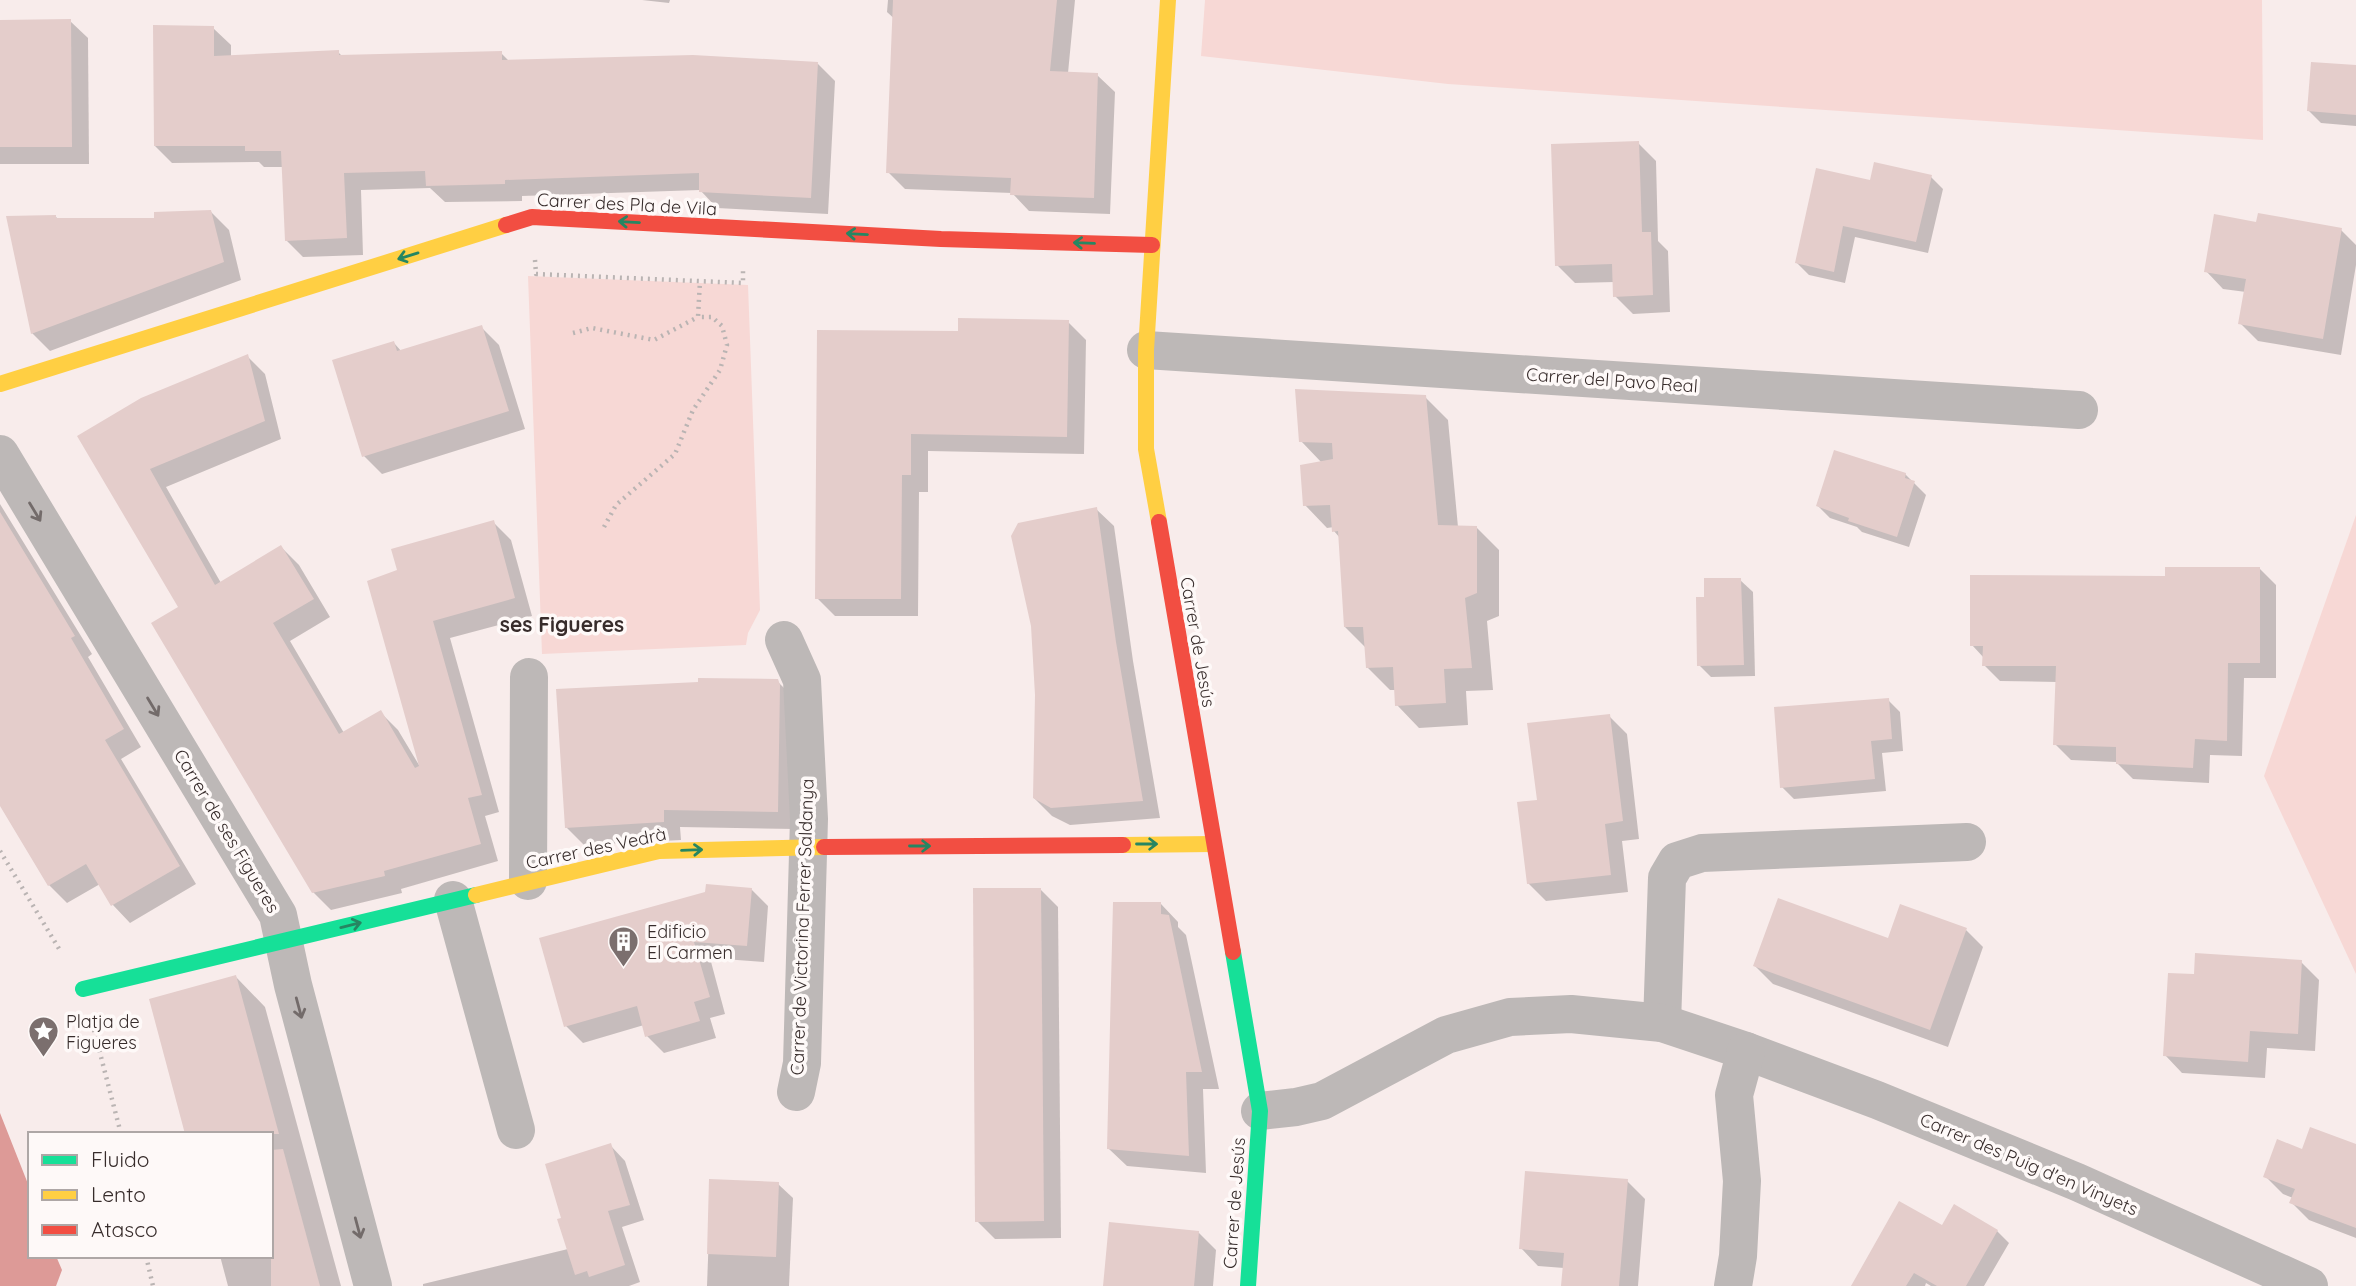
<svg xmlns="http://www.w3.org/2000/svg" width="2356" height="1286" font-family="Quicksand,sans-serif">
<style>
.green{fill:#f7d8d5}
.water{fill:#dd9a97}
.shadow{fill:#0003}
.building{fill:#e4cdcb}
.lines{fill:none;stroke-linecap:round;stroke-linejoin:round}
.path{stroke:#bab4b3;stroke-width:4.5;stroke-dasharray:2 5;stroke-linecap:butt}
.street{stroke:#bdb8b7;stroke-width:38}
.fast{stroke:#16e098;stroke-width:16}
.slow{stroke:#ffcf43;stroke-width:16}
.jam{stroke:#f24e42;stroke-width:16}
.oneway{stroke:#268662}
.oneway2{stroke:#736b6a}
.labels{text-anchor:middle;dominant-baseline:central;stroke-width:7;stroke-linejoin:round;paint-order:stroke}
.street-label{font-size:18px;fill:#372c2b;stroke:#fef9f8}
.poi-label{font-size:18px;fill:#372c2b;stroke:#fef9f8;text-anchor:start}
.quarter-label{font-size:21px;font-weight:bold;fill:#372c2b;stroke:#fef9f8}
</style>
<rect width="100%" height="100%" fill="#f8eceb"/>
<g class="green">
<polygon points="1205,0 2262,0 2263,140 1448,84 1201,56"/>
<polygon points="528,276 748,285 760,610 748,633 746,645 542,654"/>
<polygon points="2356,515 2356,974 2264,776"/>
</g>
<polygon class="water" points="0,1113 30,1189 30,1256 56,1256 62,1270 56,1286 0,1286"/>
<g class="shadow">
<polygon points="642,0 670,0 669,3"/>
<polygon points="888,0 1075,0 1068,73 1097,75 1115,92 1110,214 1029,211 1012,193 905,189 888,172 899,23 887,12"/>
<polygon points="70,21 88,38 89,164 0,164 0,22"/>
<polygon points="213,28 231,45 231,57 338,52 343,57 501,53 518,70 818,64 835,81 828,214 717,208 700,190 522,196 522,201 445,202 430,188 361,190 363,255 303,257 286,240 283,167 264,167 259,162 172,163 155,146"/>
<polygon points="2356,67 2356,126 2321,123 2309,111"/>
<polygon points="1638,143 1656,161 1658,241 1668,251 1670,312 1633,314 1615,296 1615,282 1575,283 1557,265"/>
<polygon points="1931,177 1943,189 1928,253 1855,237 1845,283 1809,275 1797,263 1871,182"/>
<polygon points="211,212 229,230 241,280 50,351 32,333 55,216 59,220 155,220"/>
<polygon points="2258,224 2341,230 2356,245 2356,265 2341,355 2258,341 2240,323 2246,292 2223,289 2206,271"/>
<polygon points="1068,322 1086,340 1084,454 928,451 928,492 919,492 918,616 835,616 817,598 959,333"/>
<polygon points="481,327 499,345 525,429 382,474 364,456 394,343 402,352"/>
<polygon points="247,356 265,374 281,439 166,487 221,583 281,547 299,565 330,617 290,641 344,733 380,712 398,730 419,765 400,571 493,522 511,540 532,616 450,638 499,812 485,816 498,861 401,889 402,893 331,910 313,892 180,608 79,437"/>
<polygon points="1425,397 1448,420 1458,527 1476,527 1499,550 1499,616 1487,621 1493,690 1466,691 1468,725 1419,728 1397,705 1396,690 1390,690 1367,667 1366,648 1345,627 1340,538 1334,531 1334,527 1327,528 1305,505 1322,463 1301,441"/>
<polygon points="1905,474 1926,495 1909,547 1862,532 1857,527 1830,518 1818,506"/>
<polygon points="0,504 92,654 88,657 141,747 121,759 196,884 130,923 113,905 100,884 67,903 49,885 0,802"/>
<polygon points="1096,509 1114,526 1133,661 1160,818 1070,825 1052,816 1034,798"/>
<polygon points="2260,569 2276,585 2276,678 2244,678 2242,756 2210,755 2209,783 2133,779 2116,762 2071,760 2055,744 2057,682 2000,681 1984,665 1984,658 1972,645 2167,578"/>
<polygon points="1740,580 1753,592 1755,676 1711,677 1699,665 1706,599"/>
<polygon points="777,681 795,699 795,829 680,827 681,840 584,845 566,827"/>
<polygon points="1888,700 1900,712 1903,751 1882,753 1886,791 1794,799 1782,787"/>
<polygon points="1609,716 1627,734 1639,839 1622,841 1628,892 1546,901 1528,883 1539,801"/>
<polygon points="751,889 768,906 764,962 710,958 725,1014 710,1018 716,1038 664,1053 647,1036 644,1025 583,1043 566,1026 707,893"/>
<polygon points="1041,890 1058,907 1061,1238 995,1239 977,1221"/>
<polygon points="1161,904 1178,922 1178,927 1186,935 1219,1089 1203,1089 1206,1173 1127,1166 1109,1149"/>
<polygon points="1966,930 1983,947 1948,1047 1773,984 1755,966 1889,941"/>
<polygon points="2301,962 2319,980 2315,1051 2267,1048 2265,1078 2182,1073 2165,1055 2196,976"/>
<polygon points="236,977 265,1007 341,1286 228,1286 220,1256 271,1256 271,1134"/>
<polygon points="610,1145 625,1161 644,1220 622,1227 640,1282 629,1286 423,1286 423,1284 568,1249 563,1219"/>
<polygon points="2356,1146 2356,1238 2309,1220 2292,1203 2293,1198 2283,1194 2265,1176"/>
<polygon points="711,1180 778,1184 793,1198 789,1286 707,1286"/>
<polygon points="1627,1181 1645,1199 1638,1286 1563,1286 1564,1268 1538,1266 1521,1248"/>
<polygon points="1942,1227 1997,1231 2009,1243 1984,1286 1931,1286 1926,1283 1925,1286 1893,1286"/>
<polygon points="1198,1232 1216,1250 1213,1286 1105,1286"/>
</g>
<g class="building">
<polygon points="893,0 1057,0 1050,71 1098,73 1094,198 1010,195 1011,178 886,173"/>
<polygon points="71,19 72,147 0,147 0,20"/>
<polygon points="153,25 214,26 214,56 339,50 339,55 502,51 502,60 693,55 818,62 811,198 699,192 699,173 505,180 505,184 426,186 425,171 344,173 347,238 285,241 281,151 245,151 245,146 154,146"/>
<polygon points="2311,62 2356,65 2356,115 2307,111"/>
<polygon points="1639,141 1642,232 1651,232 1653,295 1613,297 1612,264 1555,266 1551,144"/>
<polygon points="1874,162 1932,175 1916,242 1843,226 1834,272 1795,263 1816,168 1870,180"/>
<polygon points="211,210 224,262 31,334 6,216 56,215 56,218 154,218 154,212"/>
<polygon points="2258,213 2342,228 2323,339 2238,324 2246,279 2204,272 2214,214 2256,222"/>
<polygon points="958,318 1069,320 1067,437 911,434 911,475 902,475 901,599 815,599 817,330 958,331"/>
<polygon points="482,325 509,411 362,457 332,360 394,341 397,351"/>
<polygon points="248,354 265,421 150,469 215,585 281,545 314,599 273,623 339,734 381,710 415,768 419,766 367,581 397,570 391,549 494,520 515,598 433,621 482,795 468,798 481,844 384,871 385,876 312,893 151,623 178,607 77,436 141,398"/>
<polygon points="1295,389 1426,395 1438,525 1477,526 1477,593 1465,598 1472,668 1444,669 1446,703 1395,706 1393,667 1366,668 1363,627 1344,627 1338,531 1332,532 1330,505 1303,506 1300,465 1333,459 1332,443 1299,442"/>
<polygon points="1834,450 1906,473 1905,478 1915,481 1897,537 1848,521 1849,518 1816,506"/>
<polygon points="1097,507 1116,642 1143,801 1051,808 1033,798 1035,695 1031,626 1011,536 1018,523"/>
<polygon points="0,512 75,636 71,638 124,729 105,740 180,866 111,906 86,864 48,886 0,806"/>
<polygon points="2165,567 2260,567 2260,663 2228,663 2227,741 2195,739 2193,768 2116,764 2116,747 2053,745 2056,666 1982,666 1983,646 1970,646 1970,575 2165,576"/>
<polygon points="1704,578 1741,578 1744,665 1697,666 1696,597 1704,597"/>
<polygon points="698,678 778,679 780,685 778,812 664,810 664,822 565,828 556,689 698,682"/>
<polygon points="1889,698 1892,739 1871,741 1875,779 1780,788 1774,707"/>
<polygon points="1610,714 1623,821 1605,824 1611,875 1527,884 1517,802 1537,800 1527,723"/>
<polygon points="706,884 752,888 747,946 694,942 710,997 694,1002 700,1021 645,1037 637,1006 564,1027 539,938 705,892"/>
<polygon points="973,888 1041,888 1044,1221 975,1222"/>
<polygon points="1778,898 1888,938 1900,904 1967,928 1930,1030 1753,966"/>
<polygon points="1113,902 1161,902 1161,914 1169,915 1202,1072 1186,1072 1189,1156 1107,1149"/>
<polygon points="2195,953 2302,960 2298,1034 2250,1031 2248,1062 2163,1056 2168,973 2194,974"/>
<polygon points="236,975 279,1134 185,1134 149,999"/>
<polygon points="2310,1127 2356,1144 2356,1228 2289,1203 2295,1189 2263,1177 2277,1139 2302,1149"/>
<polygon points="611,1143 630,1205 608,1211 625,1265 589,1277 587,1271 575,1275 557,1219 561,1218 545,1164"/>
<polygon points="283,1149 320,1286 271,1286 271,1150"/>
<polygon points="1525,1171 1628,1179 1619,1286 1561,1286 1564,1253 1519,1249"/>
<polygon points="709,1179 779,1182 776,1257 707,1254"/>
<polygon points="1899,1201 1942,1225 1954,1204 1998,1230 1966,1286 1937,1286 1914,1273 1906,1286 1851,1286"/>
<polygon points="1109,1222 1199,1231 1194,1286 1103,1286"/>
</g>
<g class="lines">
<g class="path">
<polyline points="535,260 536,274 743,283 743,271"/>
<polyline points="573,333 592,328 654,340 698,317"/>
<polyline points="604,527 616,505 675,454 693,410 720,370 727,345 722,326 712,317 698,317 700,281"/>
<polyline points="0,851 61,952"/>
<polyline points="94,1030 121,1134"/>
<polyline points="146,1256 153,1286"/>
</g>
<g class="street">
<polyline points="1146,350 2079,410"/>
<polyline points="0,454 278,915 293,985 373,1286"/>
<polyline points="784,640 802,680 809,819 802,1063 796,1092"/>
<polyline points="528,881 529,677"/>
<polyline points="453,900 516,1130"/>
<polyline points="1662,1023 1667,878 1677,861 1702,853 1967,842"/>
<polyline points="1260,1111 1296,1107 1322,1101 1446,1035 1510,1017 1571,1014 1662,1023 1746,1051 1877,1100 2077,1182 2309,1286"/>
<polyline points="1733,1286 1738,1256 1742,1181 1734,1095 1746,1051"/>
</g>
<g class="fast">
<polyline points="1233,952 1260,1111 1248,1286"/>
<polyline points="83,989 476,895"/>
</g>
<g class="slow">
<polyline points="0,384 506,225"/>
<polyline points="1159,522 1146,449 1146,350 1168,0"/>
<polyline points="1123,845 1213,844"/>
<polyline points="476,895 659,851 824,847"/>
</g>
<g class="jam">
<polyline points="506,225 532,217 941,239 1152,245"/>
<polyline points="1159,522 1233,952"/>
<polyline points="824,847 1123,845"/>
</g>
</g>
<defs><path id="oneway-shaft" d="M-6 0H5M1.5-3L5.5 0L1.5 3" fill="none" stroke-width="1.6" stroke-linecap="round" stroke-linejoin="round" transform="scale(1.75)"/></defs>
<g class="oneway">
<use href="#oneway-shaft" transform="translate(629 222) rotate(-177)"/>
<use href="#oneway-shaft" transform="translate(857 234) rotate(-177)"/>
<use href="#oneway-shaft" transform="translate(1084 243) rotate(-178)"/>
<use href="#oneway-shaft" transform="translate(408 256) rotate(163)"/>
<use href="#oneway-shaft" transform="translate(1147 844)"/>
<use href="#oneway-shaft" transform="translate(920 846)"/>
<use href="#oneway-shaft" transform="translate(692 850) rotate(-2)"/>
<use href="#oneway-shaft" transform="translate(351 925) rotate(-14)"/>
</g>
<g class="oneway2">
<use href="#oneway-shaft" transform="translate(35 512) rotate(59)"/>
<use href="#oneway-shaft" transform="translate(153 707) rotate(59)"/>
<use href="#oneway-shaft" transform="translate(299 1008) rotate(75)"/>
<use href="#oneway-shaft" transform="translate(358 1228) rotate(75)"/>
</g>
<defs>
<symbol id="building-pin" viewBox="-11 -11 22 30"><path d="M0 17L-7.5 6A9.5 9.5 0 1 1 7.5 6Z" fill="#7b6f6e" stroke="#fef9f8"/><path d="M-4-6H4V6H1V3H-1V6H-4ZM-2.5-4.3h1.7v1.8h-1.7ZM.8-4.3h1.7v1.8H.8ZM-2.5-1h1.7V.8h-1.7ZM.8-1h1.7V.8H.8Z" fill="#fff"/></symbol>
<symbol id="sight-pin" viewBox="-11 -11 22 30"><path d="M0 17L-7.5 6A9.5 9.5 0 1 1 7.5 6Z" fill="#7b6f6e" stroke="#fef9f8"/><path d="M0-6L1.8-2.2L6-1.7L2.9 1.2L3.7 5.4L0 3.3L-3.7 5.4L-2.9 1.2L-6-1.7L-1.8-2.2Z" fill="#fff"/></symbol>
</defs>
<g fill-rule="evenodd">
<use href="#building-pin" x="606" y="924" width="35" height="47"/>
<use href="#sight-pin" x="26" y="1014" width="35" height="47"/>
</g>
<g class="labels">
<g class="street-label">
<text transform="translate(627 204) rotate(3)">Carrer des Pla de Vila</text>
<text transform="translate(1612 380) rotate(4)">Carrer del Pavo Real</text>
<text transform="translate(1198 642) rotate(80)">Carrer de Jesús</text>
<text transform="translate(227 831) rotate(59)">Carrer de ses Figueres</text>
<text transform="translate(596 848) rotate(-12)">Carrer des Vedrà</text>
<text transform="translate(802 927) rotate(-88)">Carrer de Victorina Ferrer Saldanya</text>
<text transform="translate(2029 1164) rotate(23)">Carrer des Puig d'en Vinyets</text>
<text transform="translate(1234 1203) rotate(-86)">Carrer de Jesús</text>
</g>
<g class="poi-label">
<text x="647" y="931">Edificio<tspan x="647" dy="21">El Carmen</tspan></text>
<text x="66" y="1021">Platja de<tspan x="66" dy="21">Figueres</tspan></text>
</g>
<g class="quarter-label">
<text x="562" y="624">ses Figueres</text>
</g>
</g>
<rect x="28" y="1132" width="245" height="126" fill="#fef9f8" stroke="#aea7a6" stroke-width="2"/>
<rect x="42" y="1155" width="35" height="10" fill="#16e098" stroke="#aea7a6" stroke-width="2"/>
<text x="91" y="1167" font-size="21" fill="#372c2b">Fluido</text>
<rect x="42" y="1190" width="35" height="10" fill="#ffcf43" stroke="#aea7a6" stroke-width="2"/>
<text x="91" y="1202" font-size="21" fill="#372c2b">Lento</text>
<rect x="42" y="1225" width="35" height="10" fill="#f24e42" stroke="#aea7a6" stroke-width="2"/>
<text x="91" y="1237" font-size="21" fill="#372c2b">Atasco</text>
</svg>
